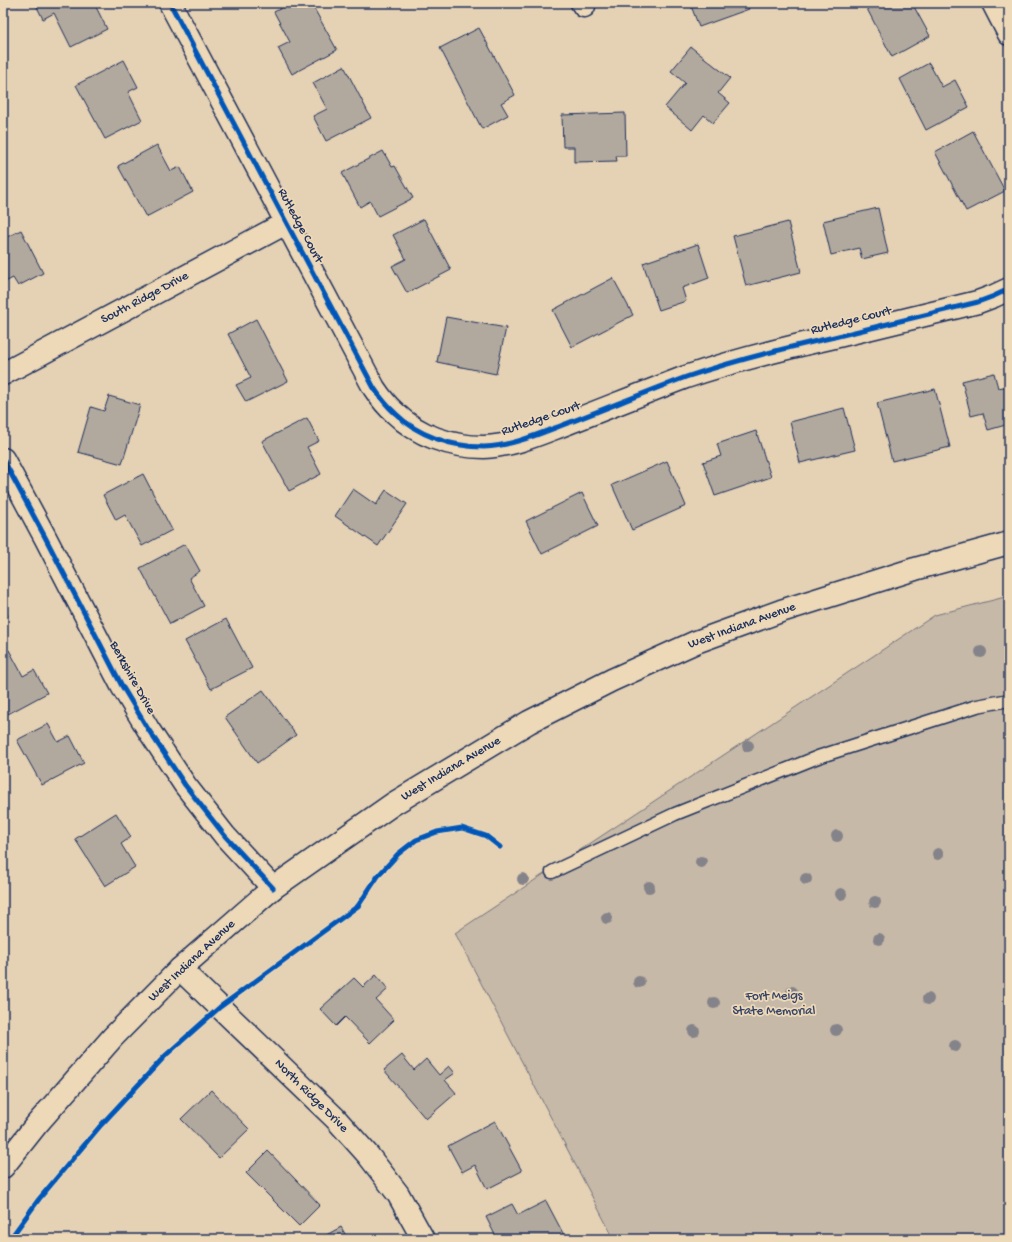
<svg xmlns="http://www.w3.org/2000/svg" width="1012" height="1242" font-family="'Gochi Hand',sans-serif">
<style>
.green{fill:#c7b9a7;stroke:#717482}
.building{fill:#b2a99e;stroke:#1b2f5e}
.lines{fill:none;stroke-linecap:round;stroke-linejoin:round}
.lane-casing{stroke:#1b2f5e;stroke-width:15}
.street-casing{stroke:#1b2f5e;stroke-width:25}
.secondary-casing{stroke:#1b2f5e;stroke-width:25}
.lane{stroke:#edd8b7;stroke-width:12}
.street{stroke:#edd8b7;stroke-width:22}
.secondary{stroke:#edd8b7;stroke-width:22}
.cycleway-casing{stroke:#edd8b7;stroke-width:8}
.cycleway{stroke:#0057b8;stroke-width:5}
.tree{fill:#84838a}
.labels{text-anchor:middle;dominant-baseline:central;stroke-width:3.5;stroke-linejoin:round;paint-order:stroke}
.street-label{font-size:13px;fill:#1b2f5e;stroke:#edd8b7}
.park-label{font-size:13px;fill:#354469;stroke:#edd8b7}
</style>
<rect width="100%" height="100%" fill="#e5d1b3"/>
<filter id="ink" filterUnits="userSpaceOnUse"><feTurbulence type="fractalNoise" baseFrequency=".025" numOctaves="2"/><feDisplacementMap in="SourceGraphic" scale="8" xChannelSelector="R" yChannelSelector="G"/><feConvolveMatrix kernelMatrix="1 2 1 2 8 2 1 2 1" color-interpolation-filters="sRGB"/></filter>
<g filter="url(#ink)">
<polygon class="green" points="1009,596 1009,1239 614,1239 455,933 935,615"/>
<g class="building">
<polygon points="35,3 94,3 107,29 71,47 54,13 43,19"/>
<polygon points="291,3 311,3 337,50 292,74 278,48 290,42 274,12"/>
<polygon points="690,3 747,3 749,9 699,27"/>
<polygon points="864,3 912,3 930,36 892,57"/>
<polygon points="479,28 515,95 501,103 508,115 482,129 440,48"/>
<polygon points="691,47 730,78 718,93 730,103 713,123 704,115 692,130 665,107 685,83 671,71"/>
<polygon points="124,60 138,87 128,92 142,120 105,139 76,85"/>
<polygon points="929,63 942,87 955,80 969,107 926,130 900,79"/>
<polygon points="344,66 371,118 326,141 313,116 327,109 313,83"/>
<polygon points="625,113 626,156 616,156 617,161 574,162 574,147 563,147 562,115"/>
<polygon points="973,131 1005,191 966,211 935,152"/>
<polygon points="157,145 171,171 180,167 193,192 146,217 118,166"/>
<polygon points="383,151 392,167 395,166 413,198 378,216 370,201 360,207 342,173"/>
<polygon points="878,208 888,253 862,259 859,248 831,255 823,221"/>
<polygon points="424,219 451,270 407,293 392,266 406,259 393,235"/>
<polygon points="788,222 801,272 746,286 733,236"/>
<polygon points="21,230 43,273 18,286 13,278 3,283 3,239"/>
<polygon points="698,244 709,278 682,288 686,301 659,310 643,263"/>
<polygon points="613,278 633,315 572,347 553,310"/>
<polygon points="446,317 506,328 496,374 437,362"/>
<polygon points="256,319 288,381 246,402 236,385 251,378 228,334"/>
<polygon points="994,373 998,388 1009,386 1009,424 988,430 983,413 971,416 962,381"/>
<polygon points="935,389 950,447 892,461 877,403"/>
<polygon points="109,396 140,405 122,464 78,452 91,407 104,411"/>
<polygon points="844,408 855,450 800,463 790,422"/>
<polygon points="307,418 319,441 307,447 321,474 289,491 262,441"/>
<polygon points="756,431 771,477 715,496 703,462 721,456 717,444"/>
<polygon points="667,461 686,506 632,530 612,485"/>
<polygon points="143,474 172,530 142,546 125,515 116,520 103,495"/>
<polygon points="353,489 376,505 386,490 407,504 378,546 335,516"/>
<polygon points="582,493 598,526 542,554 526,521"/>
<polygon points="185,544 200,571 189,578 204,606 170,624 140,568"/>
<polygon points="3,607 8,616 3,619"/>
<polygon points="226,619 252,668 211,689 185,641"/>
<polygon points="9,650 23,676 34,670 47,693 8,714 3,704 3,654"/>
<polygon points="263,690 296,735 257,763 225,717"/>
<polygon points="48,724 58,742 70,736 84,763 42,785 17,740"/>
<polygon points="116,813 131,837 121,844 135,867 105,886 75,839"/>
<polygon points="376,975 388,989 376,1000 394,1020 370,1043 345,1017 336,1026 320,1009 354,978 363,987"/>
<polygon points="402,1055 414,1070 426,1059 439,1075 449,1066 455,1073 445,1080 456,1093 426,1119 384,1070"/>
<polygon points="211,1090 249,1129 219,1158 181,1119"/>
<polygon points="495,1121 522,1171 487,1189 475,1165 462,1172 448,1146"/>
<polygon points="268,1151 320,1205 299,1226 246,1173"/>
<polygon points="546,1201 566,1239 497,1239 486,1217 512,1204 518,1215"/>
<polygon points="341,1227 348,1239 319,1239"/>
</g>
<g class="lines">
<defs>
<polyline id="lane" points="552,872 675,814 818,757 977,706 1009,700"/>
<g id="street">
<path d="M 170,3 L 374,388 C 380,397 387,406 395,413 C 418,436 452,447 484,447 C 513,446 541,433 568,423 C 607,408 646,392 686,377 C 733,361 781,349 830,338 C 879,326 929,314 978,302 L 994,296 L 1009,289"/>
<polyline points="582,3 584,6"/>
<polyline points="993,3 1009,34"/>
<polyline points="3,374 286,223"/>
<polyline points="3,459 45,537 122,686 148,729 185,785 225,836 273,888"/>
<polyline points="180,969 335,1118 368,1155 398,1194 423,1239"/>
</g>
<polyline id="secondary" points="3,1167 37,1124 113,1037 180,969 273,888 393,804 529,722 612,680 696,642 781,611 915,569 1009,543"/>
</defs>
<use href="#lane" class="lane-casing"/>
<use href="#street" class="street-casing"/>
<use href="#secondary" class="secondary-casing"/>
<use href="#lane" class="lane"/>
<use href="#street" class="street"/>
<use href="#secondary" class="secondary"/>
<defs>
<g id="cycleway">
<path d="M 170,3 L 374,388 C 380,397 387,406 395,413 C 418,436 452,447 484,447 C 513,446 541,433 568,423 C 607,408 646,392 686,377 C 733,361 781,349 830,338 C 879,326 929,314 978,302 L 994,296 L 1009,289"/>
<polyline points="3,459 45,537 122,686 148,729 185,785 225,836 273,888"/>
<polyline points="10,1239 39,1199 101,1125 166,1055 220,1007 358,906 378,876 398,854 416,840 437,832 462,828 486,836 500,847"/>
</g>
</defs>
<use href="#cycleway" class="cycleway-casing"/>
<use href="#cycleway" class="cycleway"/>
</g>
<g class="tree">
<circle cx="981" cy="652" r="6"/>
<circle cx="748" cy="746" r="6"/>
<circle cx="837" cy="836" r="6"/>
<circle cx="938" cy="854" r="6"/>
<circle cx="701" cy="862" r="6"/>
<circle cx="523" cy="879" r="6"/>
<circle cx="806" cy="879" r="6"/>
<circle cx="649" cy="887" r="6"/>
<circle cx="841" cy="894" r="6"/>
<circle cx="875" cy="902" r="6"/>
<circle cx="607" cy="918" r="6"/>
<circle cx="879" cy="939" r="6"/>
<circle cx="639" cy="982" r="6"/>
<circle cx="792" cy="992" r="6"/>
<circle cx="928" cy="999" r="6"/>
<circle cx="714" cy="1003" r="6"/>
<circle cx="836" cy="1030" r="6"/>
<circle cx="694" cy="1031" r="6"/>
<circle cx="955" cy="1046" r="6"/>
</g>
</g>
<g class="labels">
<g class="street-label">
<text transform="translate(300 226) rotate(62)">Rutledge Court</text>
<text transform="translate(145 298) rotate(-28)">South Ridge Drive</text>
<text transform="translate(851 321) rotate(-14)">Rutledge Court</text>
<text transform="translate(541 419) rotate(-19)">Rutledge Court</text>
<text transform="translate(742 626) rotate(-20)">West Indiana Avenue</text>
<text transform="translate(132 678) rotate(61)">Berkshire Drive</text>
<text transform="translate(451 769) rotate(-31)">West Indiana Avenue</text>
<text transform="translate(192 961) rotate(-43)">West Indiana Avenue</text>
<text transform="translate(311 1096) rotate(45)">North Ridge Drive</text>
</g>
<g class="park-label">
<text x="774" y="996">Fort Meigs<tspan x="774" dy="15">State Memorial</tspan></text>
</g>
</g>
<rect width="1012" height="1242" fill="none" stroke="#edd8b7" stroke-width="16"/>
<rect x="8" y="8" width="996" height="1226" fill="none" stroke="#1b2f5e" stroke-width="1.5" filter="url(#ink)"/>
</svg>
